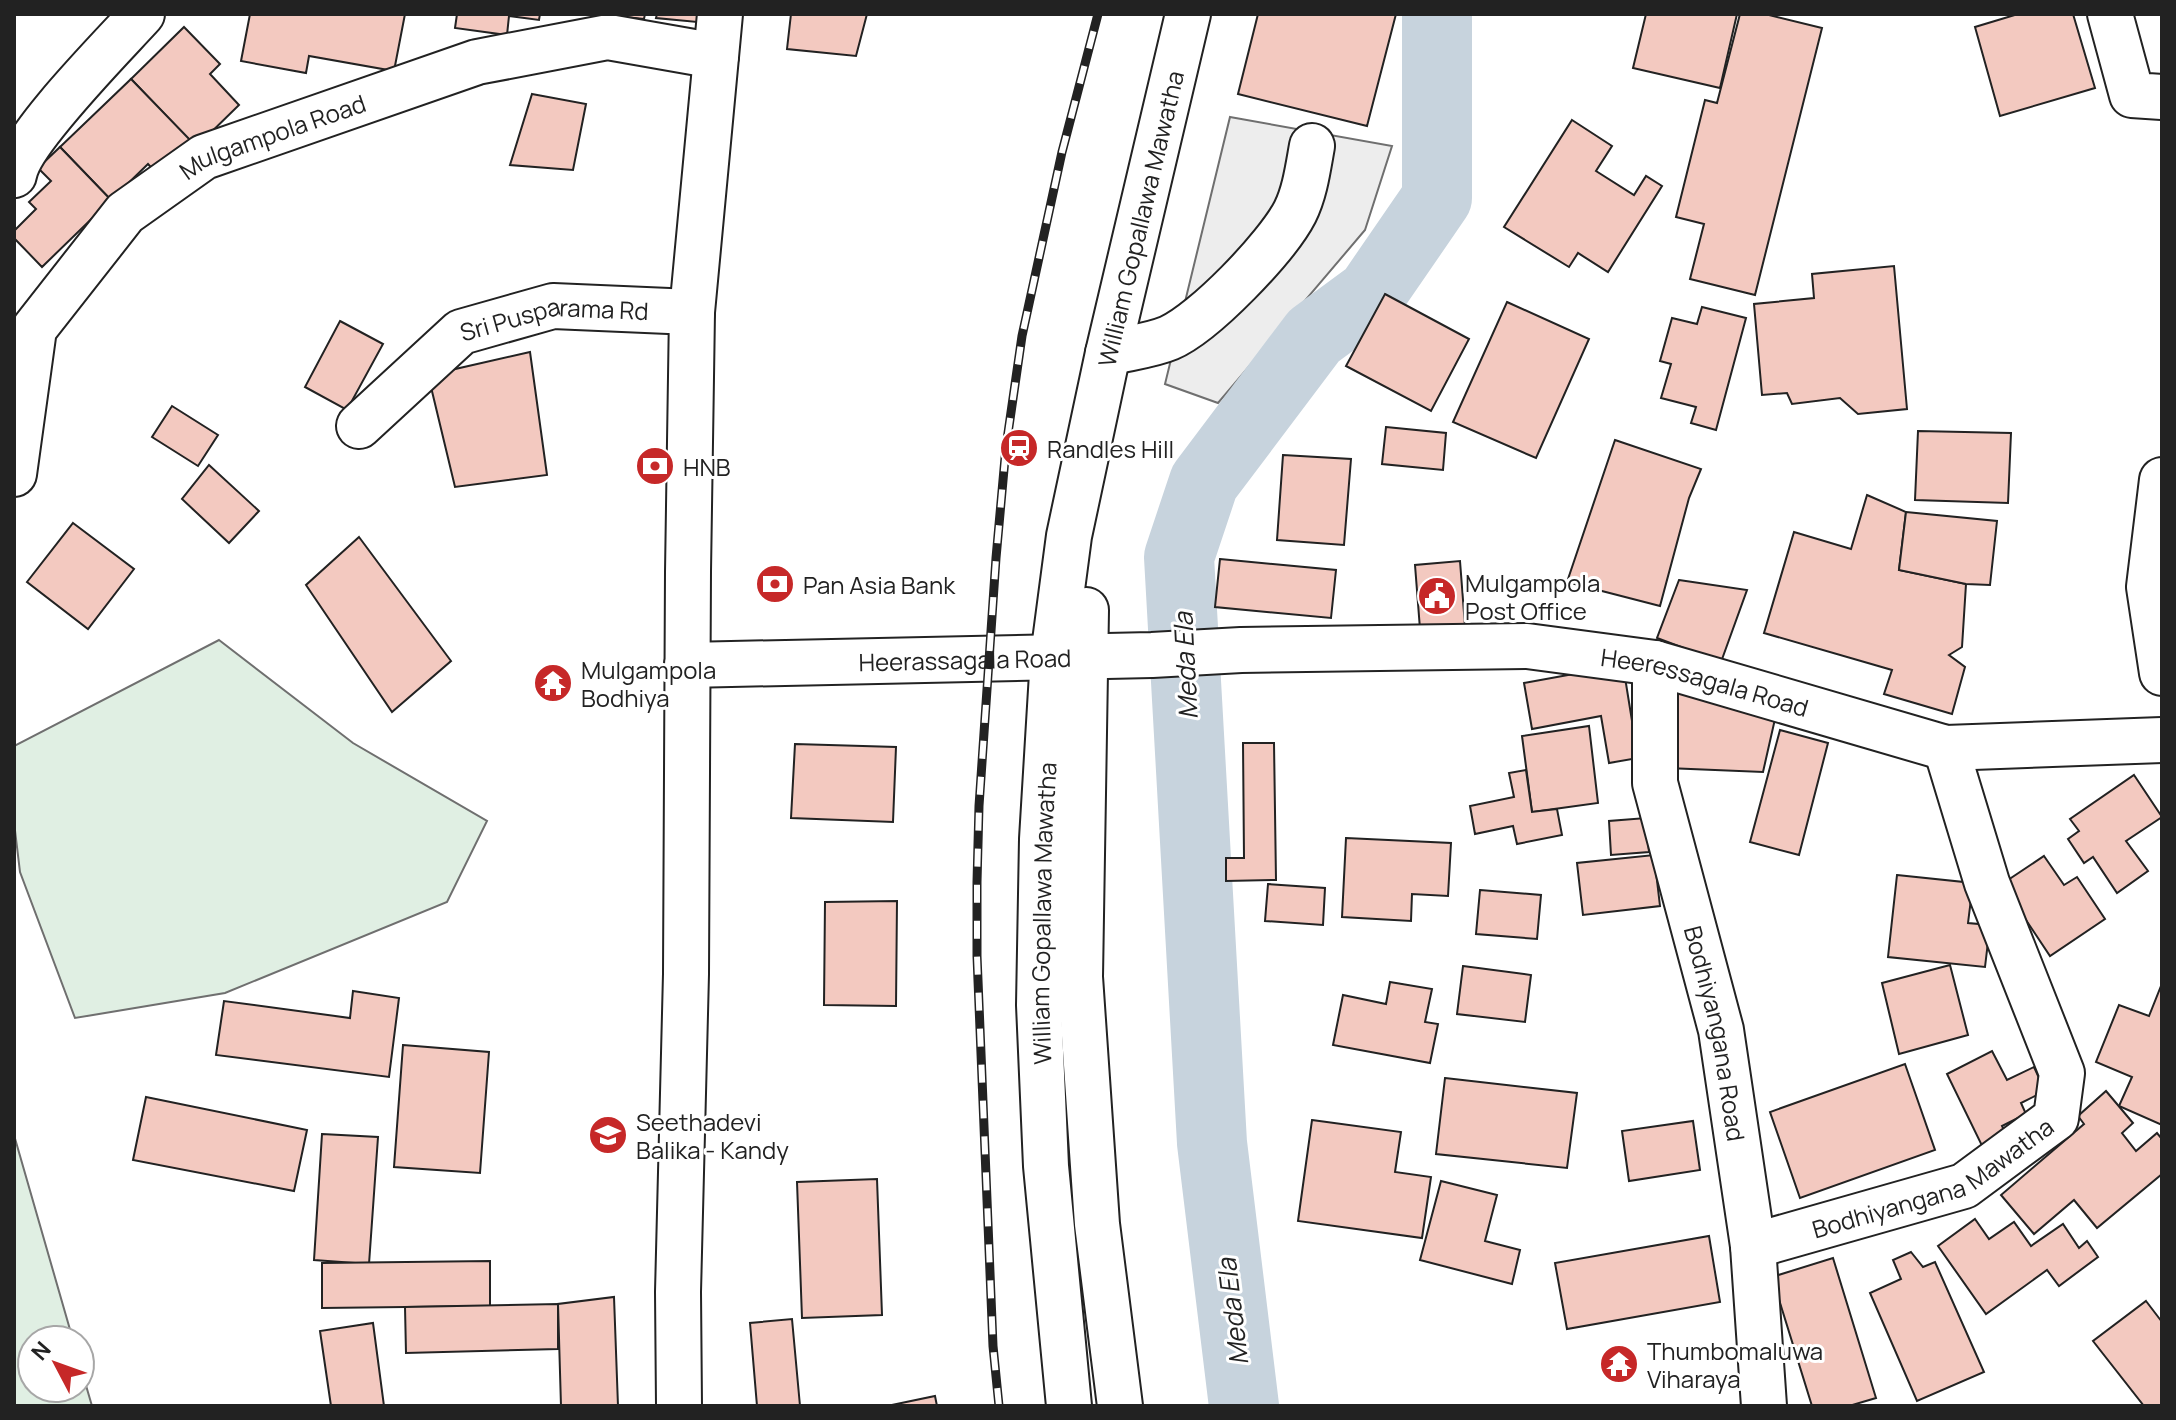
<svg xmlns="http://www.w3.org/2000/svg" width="2176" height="1420" font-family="Manrope,sans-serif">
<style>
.green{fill:#e0efe3;stroke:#6f6f6f;stroke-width:2}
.parking{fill:#ededed;stroke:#6f6f6f;stroke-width:2}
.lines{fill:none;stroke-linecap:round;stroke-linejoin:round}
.river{stroke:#c7d3dd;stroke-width:70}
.building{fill:#f3c9c0;stroke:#222;stroke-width:2}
.minor-casing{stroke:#222;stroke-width:48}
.major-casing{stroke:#222;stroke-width:48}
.highway-casing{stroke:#222;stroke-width:48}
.minor{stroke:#fff;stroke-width:44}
.major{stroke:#fff;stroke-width:44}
.highway{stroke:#fff;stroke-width:44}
.rail-casing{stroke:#222;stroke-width:9}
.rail{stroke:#fff;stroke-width:6;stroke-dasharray:18;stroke-linecap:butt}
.labels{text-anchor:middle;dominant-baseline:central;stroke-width:6;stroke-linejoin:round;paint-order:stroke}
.street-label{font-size:24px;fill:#222;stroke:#fff}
.poi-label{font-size:24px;fill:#222;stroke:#fff;text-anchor:start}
.water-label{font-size:26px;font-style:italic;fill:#222;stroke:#fff}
</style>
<rect width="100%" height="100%" fill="#fff"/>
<g class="green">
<polygon points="219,640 353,743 487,821 447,902 225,993 75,1018 20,872 14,822 14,746"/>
<polygon points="14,1135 73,1340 32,1340 32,1388 80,1388 80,1365 92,1406 14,1406"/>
</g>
<polygon class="parking" points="1230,117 1392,146 1365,230 1218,403 1165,384"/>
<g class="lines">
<polyline class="river" points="1244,1406 1212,1143 1179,557 1204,482 1314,336 1371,294 1437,198 1437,14"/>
</g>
<g class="building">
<polygon points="250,14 405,14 394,71 309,56 306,73 241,61"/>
<polygon points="457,14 540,14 539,20 509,16 507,35 455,28"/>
<polygon points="597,14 645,14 644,19"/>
<polygon points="657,14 698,14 697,22 656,18"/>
<polygon points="791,14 867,14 856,56 787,49"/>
<polygon points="1258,14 1396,14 1367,126 1238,94"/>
<polygon points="1646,14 1737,14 1720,88 1633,68"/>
<polygon points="1740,14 1765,14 1822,28 1755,295 1690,279 1704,224 1676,217 1705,100 1717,103"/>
<polygon points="2018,14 2073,14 2095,88 2000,116 1975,27"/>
<polygon points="184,27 220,64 210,74 239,105 196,147 131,79"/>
<polygon points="131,79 192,142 158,175 148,164 111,200 60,147"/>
<polygon points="532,94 586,104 573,170 510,165"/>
<polygon points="1572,120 1612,146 1596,171 1634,195 1646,176 1662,186 1608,272 1578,253 1569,267 1504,227"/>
<polygon points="60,147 111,200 42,267 14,238 14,231 36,209 29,202 51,181 38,168"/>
<polygon points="1894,266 1907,409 1858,414 1840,398 1792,404 1787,393 1762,395 1754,304 1814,298 1812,274"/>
<polygon points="1385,294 1469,339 1431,411 1346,366"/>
<polygon points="1507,302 1589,339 1536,458 1453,422"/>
<polygon points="1702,307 1746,318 1716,430 1691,423 1696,407 1661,398 1671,364 1660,361 1672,318 1697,324"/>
<polygon points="340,321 383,344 347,410 305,387"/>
<polygon points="530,352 547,475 455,487 431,387 451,370"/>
<polygon points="172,406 218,435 198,466 152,437"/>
<polygon points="1386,427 1446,433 1443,470 1382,464"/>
<polygon points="1918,431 2011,433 2008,503 1915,500"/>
<polygon points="1615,440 1701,469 1689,498 1660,606 1567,582"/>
<polygon points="1283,455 1351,459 1344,545 1277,540"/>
<polygon points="209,465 259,511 229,543 182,499"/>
<polygon points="1867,495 1906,512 1899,570 1966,584 1962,647 1949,655 1965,667 1952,714 1884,694 1892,670 1764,633 1794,532 1851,549"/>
<polygon points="1906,512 1997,521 1990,585 1966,584 1899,570"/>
<polygon points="73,523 134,569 88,629 27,582"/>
<polygon points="359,537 451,661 392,712 306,585"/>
<polygon points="1220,559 1336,570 1331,618 1215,607"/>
<polygon points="1460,561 1465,626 1420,629 1415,565"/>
<polygon points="1679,580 1747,590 1721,662 1657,638"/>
<polygon points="1623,665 1638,758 1609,763 1601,716 1532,729 1524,683"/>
<polygon points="1676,692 1775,719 1763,772 1667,768"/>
<polygon points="1589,726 1598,803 1532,812 1522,736"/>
<polygon points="1780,730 1828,743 1799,855 1750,842"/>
<polygon points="1243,743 1274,743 1276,880 1226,881 1226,858 1244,858"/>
<polygon points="795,744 896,747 893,822 791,818"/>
<polygon points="1526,770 1532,812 1557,809 1562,835 1517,844 1513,826 1475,834 1470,806 1514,797 1509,773"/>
<polygon points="2134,775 2162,817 2126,841 2148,871 2117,893 2093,857 2084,863 2068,839 2079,831 2070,819"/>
<polygon points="1646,818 1649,852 1611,855 1609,821"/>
<polygon points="1346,838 1451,843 1448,896 1412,894 1411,921 1342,917"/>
<polygon points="1654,855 1660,906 1583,915 1577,863"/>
<polygon points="2044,856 2064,885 2077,877 2105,919 2050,956 2002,884"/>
<polygon points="1897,875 1973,883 1968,923 1990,925 1985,967 1888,957"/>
<polygon points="1268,884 1325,888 1323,925 1265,921"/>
<polygon points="1480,890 1541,895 1537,939 1476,934"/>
<polygon points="897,901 896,1006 824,1005 825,902"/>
<polygon points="1950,965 1968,1035 1899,1054 1882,983"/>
<polygon points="1463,966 1531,975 1525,1022 1457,1014"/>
<polygon points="1390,982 1432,989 1425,1022 1438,1024 1430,1063 1333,1045 1343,995 1386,1004"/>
<polygon points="2161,986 2162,986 2162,1125 2119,1106 2132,1077 2096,1062 2119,1005 2149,1016"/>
<polygon points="353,991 399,998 389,1077 216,1055 224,1001 350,1018"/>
<polygon points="403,1045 489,1052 480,1173 394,1167"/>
<polygon points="1992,1051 2007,1080 2034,1067 2045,1091 2021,1103 2026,1114 2002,1126 2012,1146 1988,1158 1947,1074"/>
<polygon points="1905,1064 1935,1150 1800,1198 1770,1112"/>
<polygon points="1445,1078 1577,1093 1567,1168 1436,1154"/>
<polygon points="2106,1091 2133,1123 2122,1133 2136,1151 2157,1133 2162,1139 2162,1174 2097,1228 2074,1200 2034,1234 2001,1195 2084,1124 2078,1116"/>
<polygon points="146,1097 307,1130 294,1191 133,1160"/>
<polygon points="1312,1120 1401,1132 1395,1172 1431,1177 1422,1238 1298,1221"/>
<polygon points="1693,1121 1700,1170 1629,1181 1622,1131"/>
<polygon points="322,1134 378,1137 369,1264 314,1260"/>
<polygon points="877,1179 882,1315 802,1318 797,1182"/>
<polygon points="1441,1181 1497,1195 1485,1241 1520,1250 1512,1284 1420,1260"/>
<polygon points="1975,1219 1989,1239 2014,1222 2031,1246 2063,1224 2079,1248 2087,1241 2098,1257 2059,1286 2047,1270 1986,1314 1938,1246"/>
<polygon points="1709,1236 1720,1302 1567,1329 1555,1263"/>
<polygon points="1911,1252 1923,1267 1935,1262 1984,1372 1917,1401 1870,1293 1901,1279 1893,1260"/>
<polygon points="1833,1258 1876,1398 1849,1406 1812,1406 1772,1277"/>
<polygon points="490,1261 490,1306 322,1308 322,1263"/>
<polygon points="614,1297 618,1406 561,1406 558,1304"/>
<polygon points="2146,1301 2162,1322 2162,1406 2144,1406 2093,1341"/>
<polygon points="558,1304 558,1349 406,1353 405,1307"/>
<polygon points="792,1319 800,1406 757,1406 750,1323"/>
<polygon points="373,1323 384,1406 331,1406 320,1331"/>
<polygon points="935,1396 937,1406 887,1406"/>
</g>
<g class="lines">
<defs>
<g id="minor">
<polyline points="2110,14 2132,95 2162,97"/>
<path d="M 14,175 C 20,139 114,45 142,14"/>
<path d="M 1108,353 C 1127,348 1150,346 1169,338 C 1204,323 1277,247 1295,212 C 1305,192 1308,168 1312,146"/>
<path id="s1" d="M 359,426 L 461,332 L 553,306 L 692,312"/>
<path id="s2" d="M 14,474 L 34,329 L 125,213 L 204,157 L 477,62 L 608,37 L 716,56"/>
<polyline points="2162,480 2149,587 2162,673"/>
<path id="s3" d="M 1655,663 L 1655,783 L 1721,1030 L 1753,1246 L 1764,1406"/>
<path id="s4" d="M 687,665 L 1152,655 L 1241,650 L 1527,646 L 1655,663 L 1946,748 L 2162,740"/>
<path id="s5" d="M 1753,1246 L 1964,1186 L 2056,1118 L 2062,1073 L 1987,883 L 1946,748"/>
</g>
<g id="major">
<polyline points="1086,610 1080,977 1097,1224 1120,1406"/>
<path id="s6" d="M 1069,1406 L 1046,1166 L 1039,1005 L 1042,839 L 1053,657 L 1069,536 L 1108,353 L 1188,14"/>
</g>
<polyline id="highway" points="679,1406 678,1292 686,974 688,572 692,312 720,14"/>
</defs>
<use href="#minor" class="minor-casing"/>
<use href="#major" class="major-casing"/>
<use href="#highway" class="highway-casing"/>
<use href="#minor" class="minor"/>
<use href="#major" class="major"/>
<use href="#highway" class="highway"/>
<defs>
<polyline id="rail" points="999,1406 993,1346 977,956 977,882 979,806 996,558 1006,447 1022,336 1062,152 1098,14"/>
</defs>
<use href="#rail" class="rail-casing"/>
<use href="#rail" class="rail"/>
</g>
<defs>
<symbol id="station-disc" viewBox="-11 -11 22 22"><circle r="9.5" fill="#c62828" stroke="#fff"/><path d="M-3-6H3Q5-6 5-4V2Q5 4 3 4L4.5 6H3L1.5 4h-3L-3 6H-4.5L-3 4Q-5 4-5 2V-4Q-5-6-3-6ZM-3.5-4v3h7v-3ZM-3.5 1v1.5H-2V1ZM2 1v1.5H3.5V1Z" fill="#fff"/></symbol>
<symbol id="bank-disc" viewBox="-11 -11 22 22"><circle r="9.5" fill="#c62828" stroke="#fff"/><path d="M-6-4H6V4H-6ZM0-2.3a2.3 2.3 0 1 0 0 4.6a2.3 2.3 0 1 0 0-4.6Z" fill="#fff"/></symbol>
<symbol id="civic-disc" viewBox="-11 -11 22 22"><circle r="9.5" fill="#c62828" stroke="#fff"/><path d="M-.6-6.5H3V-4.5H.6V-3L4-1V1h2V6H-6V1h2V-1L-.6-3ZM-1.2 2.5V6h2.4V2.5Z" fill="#fff"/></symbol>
<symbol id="temple-disc" viewBox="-11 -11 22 22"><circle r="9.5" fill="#c62828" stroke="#fff"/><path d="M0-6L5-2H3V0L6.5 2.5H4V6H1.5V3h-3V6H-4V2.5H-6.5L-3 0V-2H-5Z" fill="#fff"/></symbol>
<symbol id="school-disc" viewBox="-11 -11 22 22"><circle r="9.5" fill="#c62828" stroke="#fff"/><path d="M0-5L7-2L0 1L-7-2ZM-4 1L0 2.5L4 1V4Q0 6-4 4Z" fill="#fff"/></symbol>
</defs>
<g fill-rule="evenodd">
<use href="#station-disc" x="997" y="426" width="44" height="44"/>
<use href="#bank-disc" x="633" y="444" width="44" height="44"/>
<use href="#bank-disc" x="753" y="562" width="44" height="44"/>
<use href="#civic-disc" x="1415" y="574" width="44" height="44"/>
<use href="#temple-disc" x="531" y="661" width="44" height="44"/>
<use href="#school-disc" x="586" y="1113" width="44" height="44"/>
<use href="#temple-disc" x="1597" y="1342" width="44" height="44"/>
</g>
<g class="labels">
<g class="street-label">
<text stroke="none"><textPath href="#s2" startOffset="462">Mulgampola Road</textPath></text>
<text stroke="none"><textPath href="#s6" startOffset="1198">William Gopallawa Mawatha</textPath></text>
<text stroke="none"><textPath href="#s1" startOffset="234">Sri Pusparama Rd</textPath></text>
<text stroke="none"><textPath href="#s4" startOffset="278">Heerassagala Road</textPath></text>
<text stroke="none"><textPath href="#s4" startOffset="1022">Heeressagala Road</textPath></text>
<text stroke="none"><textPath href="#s6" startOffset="494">William Gopallawa Mawatha</textPath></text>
<text stroke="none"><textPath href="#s3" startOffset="378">Bodhiyangana Road</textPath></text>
<text stroke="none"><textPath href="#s5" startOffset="194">Bodhiyangana Mawatha</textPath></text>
</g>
<g class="poi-label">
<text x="1047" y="448">Randles Hill</text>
<text x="683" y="466">HNB</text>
<text x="1465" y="582">Mulgampola<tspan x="1465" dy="28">Post Office</tspan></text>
<text x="803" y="584">Pan Asia Bank</text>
<text x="581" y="669">Mulgampola<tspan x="581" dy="28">Bodhiya</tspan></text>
<text x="636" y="1121">Seethadevi<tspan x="636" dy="28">Balika - Kandy</tspan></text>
<text x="1647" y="1350">Thumbomaluwa<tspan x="1647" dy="28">Viharaya</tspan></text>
</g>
<g class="water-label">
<text transform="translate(1185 666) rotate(-93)">Meda Ela</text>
<text transform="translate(1232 1312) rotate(-97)">Meda Ela</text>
</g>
</g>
<rect width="2176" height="1420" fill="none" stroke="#222222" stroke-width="32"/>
<g transform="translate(56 1364) rotate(311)"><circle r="38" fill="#ffffff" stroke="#a7a7a7" stroke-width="2"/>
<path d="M0-6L14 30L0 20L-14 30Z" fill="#c62828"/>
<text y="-12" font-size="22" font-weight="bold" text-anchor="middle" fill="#222222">N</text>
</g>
</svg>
